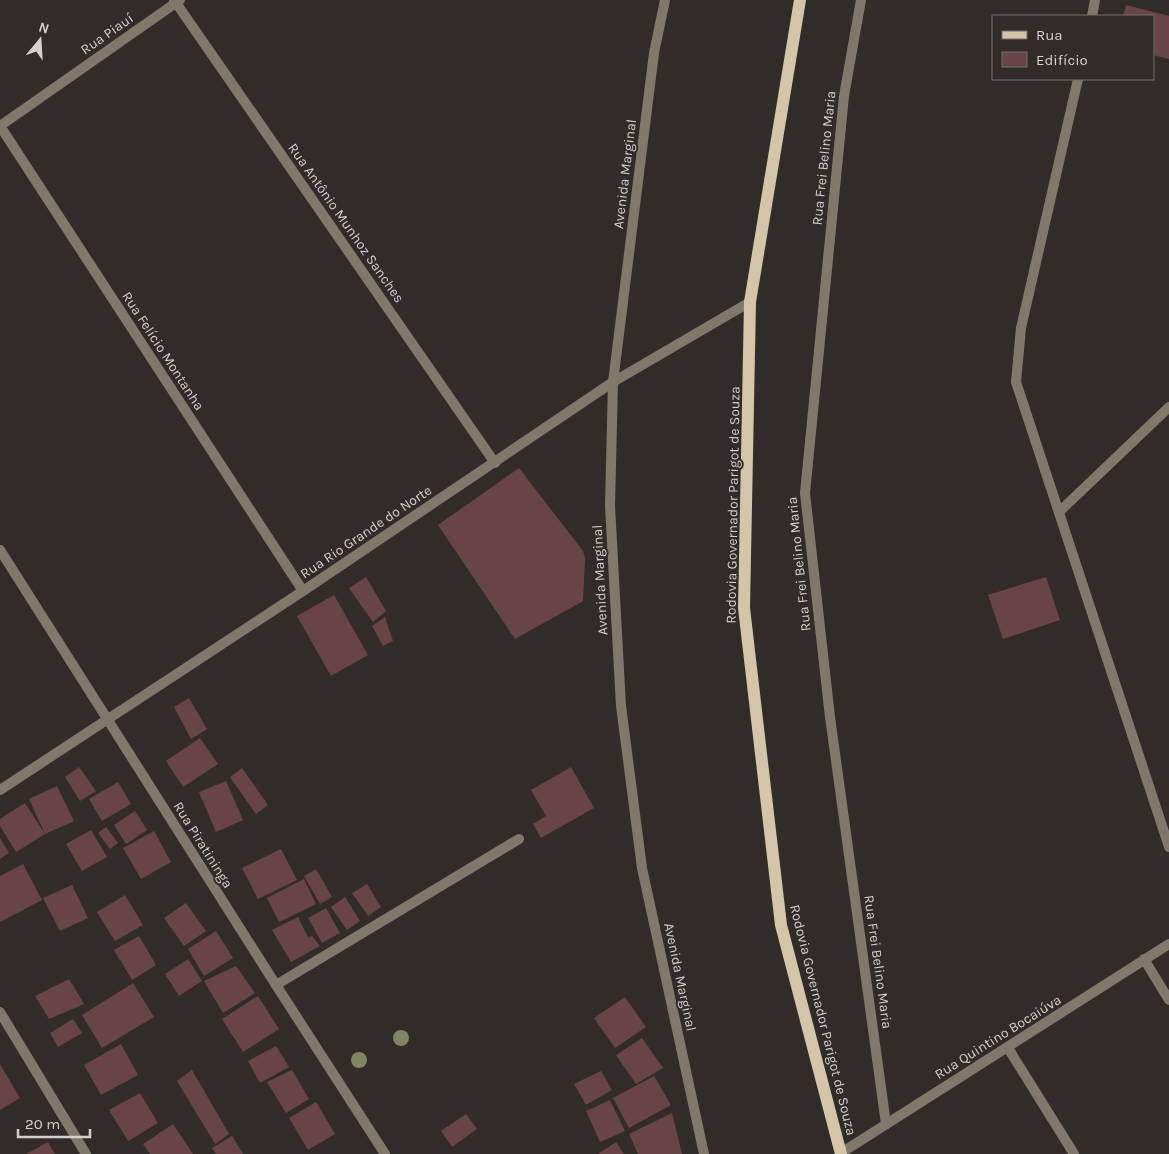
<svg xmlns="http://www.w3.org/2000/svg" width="1169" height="1154" font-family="Karla,sans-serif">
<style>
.building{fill:#684446}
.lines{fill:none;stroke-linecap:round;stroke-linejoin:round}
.lane{stroke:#80796b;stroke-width:10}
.street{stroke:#80796b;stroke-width:10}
.primary{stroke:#d4c5a9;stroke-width:12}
.tree{fill:#808564}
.labels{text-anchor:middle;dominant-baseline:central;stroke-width:4;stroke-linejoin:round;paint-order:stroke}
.street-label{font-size:14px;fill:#d3d0ce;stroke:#312c2a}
</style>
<rect width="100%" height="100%" fill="#312c2a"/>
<g class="building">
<polygon points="1126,5 1169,16 1169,59 1153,55 1153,16 1123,16"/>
<polygon points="519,468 583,551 585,558 583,601 515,639 438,525"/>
<polygon points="366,577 386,611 373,622 349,588"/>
<polygon points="1046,577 1060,620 1003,639 988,595"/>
<polygon points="334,595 368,655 331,676 297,616"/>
<polygon points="385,617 393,641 383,646 372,626"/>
<polygon points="189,698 207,729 191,739 174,707"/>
<polygon points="200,738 218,764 183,787 166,761"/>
<polygon points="79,767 96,791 80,801 65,777"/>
<polygon points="571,767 594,808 541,838 533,824 546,816 531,790"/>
<polygon points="242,768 268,805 256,814 230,777"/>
<polygon points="226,781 243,820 216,832 199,792"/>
<polygon points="118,782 131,804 102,821 89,799"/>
<polygon points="57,786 74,821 45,834 29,799"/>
<polygon points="25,803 45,834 16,852 0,826 0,819"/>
<polygon points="135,811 147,830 126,844 114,825"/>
<polygon points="106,827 118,843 110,849 98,833"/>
<polygon points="91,830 107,857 82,871 66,844"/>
<polygon points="154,831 171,862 141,879 123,848"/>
<polygon points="0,838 9,853 0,859"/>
<polygon points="281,849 297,880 258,899 242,868"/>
<polygon points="23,864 42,900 0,922 0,876"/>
<polygon points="316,869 332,897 320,904 304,876"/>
<polygon points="304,879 316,904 279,922 267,898"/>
<polygon points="367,884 381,907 368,916 352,893"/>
<polygon points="72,885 88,918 60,931 43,898"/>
<polygon points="125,895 143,925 115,941 97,912"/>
<polygon points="345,897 360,921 347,930 331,907"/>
<polygon points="186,903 206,931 184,946 164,918"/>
<polygon points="326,908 340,933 322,943 308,918"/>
<polygon points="298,917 308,937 312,936 320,946 291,962 272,930"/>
<polygon points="216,931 233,958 204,976 188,949"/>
<polygon points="139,936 156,965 132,980 114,950"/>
<polygon points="188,959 202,981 179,996 165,974"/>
<polygon points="236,966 255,993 223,1013 204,981"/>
<polygon points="69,979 84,1004 49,1019 35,996"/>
<polygon points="133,983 154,1017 102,1048 82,1015"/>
<polygon points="258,996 279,1029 243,1052 222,1019"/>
<polygon points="625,997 646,1027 615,1048 594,1018"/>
<polygon points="73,1019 82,1033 58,1047 50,1033"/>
<polygon points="642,1038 663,1068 636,1084 616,1055"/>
<polygon points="121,1044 138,1075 101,1095 84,1065"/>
<polygon points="276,1046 289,1067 260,1083 248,1061"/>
<polygon points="0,1064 20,1098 0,1110"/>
<polygon points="192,1070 229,1134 215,1144 177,1081"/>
<polygon points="292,1070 309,1099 286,1113 267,1082"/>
<polygon points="601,1071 612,1090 586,1105 574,1084"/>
<polygon points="654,1076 671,1105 629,1128 613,1098"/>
<polygon points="140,1093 158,1123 128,1141 109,1110"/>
<polygon points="610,1100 625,1131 600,1142 586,1111"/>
<polygon points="316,1102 335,1134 308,1150 289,1118"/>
<polygon points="672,1113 682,1154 638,1154 629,1134"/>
<polygon points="466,1114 477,1129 452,1147 441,1131"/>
<polygon points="173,1124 193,1154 150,1154 143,1144"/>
<polygon points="232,1136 243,1154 216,1154 212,1148"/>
<polygon points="48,1142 55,1154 26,1154"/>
<polygon points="616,1142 624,1154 598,1154"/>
</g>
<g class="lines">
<polyline class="lane" points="276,985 519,839"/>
<g class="street">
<polyline points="174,0 495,463"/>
<polyline points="665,0 654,53 613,382 610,506 621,706 642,868 704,1154"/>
<polyline points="861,0 844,96 805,493 830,717 886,1124"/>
<polyline points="1092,16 1095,0"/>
<polyline points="1078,79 1021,328 1016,382 1169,847"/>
<polyline points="0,126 303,591"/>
<polyline points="0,126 180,0"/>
<polyline points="1059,512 1169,407"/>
<polyline points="0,550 276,985 385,1154"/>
<polyline points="0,790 303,591 613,382 750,302"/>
<polyline points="1144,959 1169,1000"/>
<polyline points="0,1012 86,1154"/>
<polyline points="1008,1048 1074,1154"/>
<polyline points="841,1153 1169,944"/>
</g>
<polyline class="primary" points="800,0 750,302 744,608 781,925 841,1154"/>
</g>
<g class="tree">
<circle cx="401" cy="1038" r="8"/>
<circle cx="359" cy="1060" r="8"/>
</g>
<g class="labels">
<g class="street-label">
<text transform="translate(107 34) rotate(-35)">Rua Piauí</text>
<text transform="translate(824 158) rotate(-84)">Rua Frei Belino Maria</text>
<text transform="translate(625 174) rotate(-83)">Avenida Marginal</text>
<text transform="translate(346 223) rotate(55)">Rua Antônio Munhoz Sanches</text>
<text transform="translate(163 351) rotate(57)">Rua Felício Montanha</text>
<text transform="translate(733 505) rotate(-89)">Rodovia Governador Parigot de Souza</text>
<text transform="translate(366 532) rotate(-34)">Rua Rio Grande do Norte</text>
<text transform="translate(799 564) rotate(-96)">Rua Frei Belino Maria</text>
<text transform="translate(600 580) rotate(-93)">Avenida Marginal</text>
<text transform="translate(203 845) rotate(58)">Rua Piratininga</text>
<text transform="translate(878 962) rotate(82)">Rua Frei Belino Maria</text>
<text transform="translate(680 977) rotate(78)">Avenida Marginal</text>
<text transform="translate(823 1020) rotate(76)">Rodovia Governador Parigot de Souza</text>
<text transform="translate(998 1037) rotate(-32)">Rua Quintino Bocaiúva</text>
</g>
</g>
<rect x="992" y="15" width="162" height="65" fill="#312c2a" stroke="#726e6c"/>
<rect x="1002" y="31" width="25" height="8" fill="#d4c5a9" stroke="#726e6c"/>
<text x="1036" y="40" font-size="15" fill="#d3d0ce">Rua</text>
<rect x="1002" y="52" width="25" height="15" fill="#684446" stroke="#726e6c"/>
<text x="1036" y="65" font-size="15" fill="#d3d0ce">Edifício</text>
<g transform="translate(40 40) rotate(18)" stroke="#312c2a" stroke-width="4" paint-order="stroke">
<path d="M0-4L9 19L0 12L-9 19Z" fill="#d3d0ce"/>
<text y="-8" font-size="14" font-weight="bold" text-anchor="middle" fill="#d3d0ce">N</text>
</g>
<path d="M18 1129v8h72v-8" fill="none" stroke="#d3d0ce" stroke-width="2.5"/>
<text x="25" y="1129" font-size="15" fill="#d3d0ce" stroke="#312c2a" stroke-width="4" paint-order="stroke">20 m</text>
</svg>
